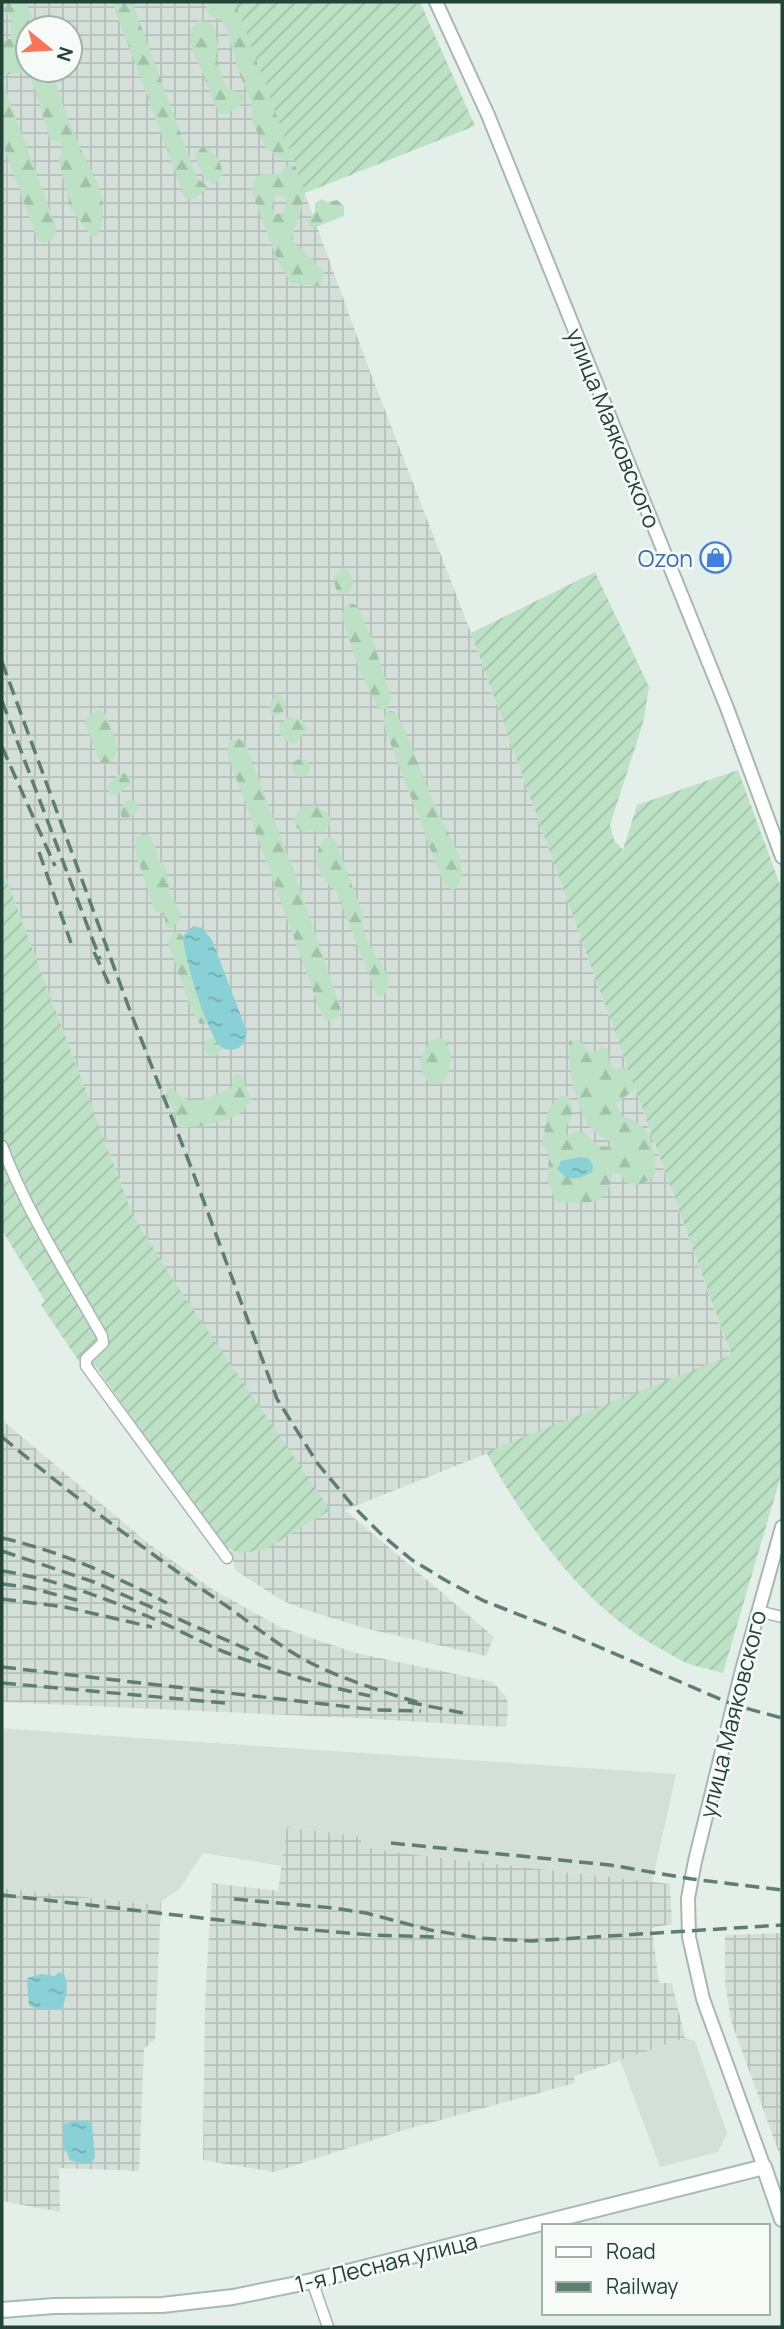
<svg xmlns="http://www.w3.org/2000/svg" width="784" height="2329" font-family="Manrope,sans-serif">
<style>
.built{fill:#d3dfd8}
.industrial{fill:url(#industrial-grid);fill-rule:evenodd}
.forest{fill:url(#forest-firs);fill-rule:evenodd}
.garden{fill:url(#garden-furrows)}
.water{fill:url(#water-ripples)}
.lines{fill:none;stroke-linecap:round;stroke-linejoin:round}
.minor-casing{stroke:#a7b8b1;stroke-width:13}
.tertiary-casing{stroke:#a7b8b1;stroke-width:16}
.secondary-casing{stroke:#a2bcb1;stroke-width:18}
.minor{stroke:#fff;stroke-width:10}
.tertiary{stroke:#fff;stroke-width:12}
.secondary{stroke:#fff;stroke-width:14}
.rail{stroke:#5d7e73;stroke-width:3.5;stroke-dasharray:14 7;stroke-linecap:butt}
.labels{text-anchor:middle;dominant-baseline:central;stroke-width:5;stroke-linejoin:round;paint-order:stroke}
.street-label{font-size:23px;fill:#224338;stroke:#f6fbf8}
.shop-label{font-size:23px;fill:#366cbe;stroke:#f6fbf8;text-anchor:end}
</style>
<defs>
<pattern id="industrial-grid" width="8" height="8" patternUnits="userSpaceOnUse" patternTransform="scale(1.75)"><rect width="8" height="8" fill="#d3dfd8"/><path d="M0 4h8M4 0v8" fill="none" stroke="#b5c1ba"/></pattern>
<pattern id="forest-firs" width="22" height="20" patternUnits="userSpaceOnUse" patternTransform="scale(1.75)"><rect width="22" height="20" fill="#bce1c4"/><path d="M5 1l3.5 6h-7zM16 11l3.5 6h-7z" fill="#a1c2a9"/></pattern>
<pattern id="garden-furrows" width="10" height="10" patternUnits="userSpaceOnUse" patternTransform="scale(1.75)"><rect width="10" height="10" fill="#bce1c4"/><path d="M-1 1l2-2M0 10L10 0M9 11l2-2" fill="none" stroke="#a1c2a9"/></pattern>
<pattern id="water-ripples" width="26" height="14" patternUnits="userSpaceOnUse" patternTransform="scale(1.75)"><rect width="26" height="14" fill="#89d1d7"/><path d="M2 4q2-2 4 0t4 0M15 11q2-2 4 0t4 0" fill="none" stroke="#70abaf"/></pattern>
</defs>
<rect width="100%" height="100%" fill="#e5efea"/>
<g class="built">
<polygon points="2,1728 95,1735 676,1774 652,1882 424,1856 360,1847 360,1837 288,1827 281,1866 203,1853 180,1888 157,1905 2,1888"/>
<polygon points="685,2038 695,2041 727,2133 718,2152 660,2167 620,2060"/>
</g>
<g class="industrial">
<path d="M 2,2 L 235,2 L 369,369 L 471,633 L 731,1356 L 345,1510 L 494,1637 L 486,1656 L 368,1629 L 306,1610 L 283,1601 L 235,1570 L 231,1551 L 239,1553 L 178,1287 L 133,1216 L 2,868 ZM 28,28 L 70,28 L 70,70 L 28,70 Z"/>
<polygon points="2,1420 149,1544 212,1589 282,1628 356,1653 493,1682 507,1698 508,1712 506,1727 356,1718 2,1702"/>
<polygon points="287,1827 361,1837 361,1847 424,1856 670,1884 672,1924 652,1928 659,1983 672,1983 685,2038 574,2076 575,2083 404,2130 274,2172 203,2160 205,2003 212,1883 278,1891"/>
<polygon points="2,1888 156,1905 161,1902 155,2039 144,2049 139,2171 59,2168 60,2212 2,2201"/>
<polygon points="782,1933 782,2161 731,2021 725,1982 725,1935"/>
</g>
<g class="forest">
<path d="M 2,2 L 26,2 L 36,28 L 28,28 L 28,70 L 51,70 C 59,92 66,115 75,136 C 88,169 116,201 96,237 L 92,237 L 71,209 L 59,162 L 63,143 L 50,140 L 30,74 L 27,71 L 13,74 L 2,74 L 2,39 L 11,39 L 11,18 L 2,9 Z"/>
<polygon points="112,2 132,2 197,178 208,187 195,199 185,198"/>
<polygon points="209,2 236,2 284,120 292,159 289,161 279,159 266,148 252,122 251,102 237,67 225,23 209,15 206,8"/>
<polygon points="199,20 214,25 218,47 216,56 226,88 241,93 245,98 240,106 224,115 218,112 190,43 191,29"/>
<polygon points="2,80 57,230 54,238 46,243 38,241 2,142"/>
<polygon points="202,147 210,149 219,160 223,174 216,183 211,184 203,176 195,156"/>
<path d="M 289,164 L 297,167 C 300,172 304,178 305,183 C 308,203 293,221 293,241 L 324,272 L 320,286 L 290,283 L 276,257 L 251,189 L 257,176 L 267,174 L 280,174 ZM 283,195 L 287,204 L 282,213 L 275,214 L 272,208 L 274,197 Z"/>
<polygon points="322,199 327,202 337,200 344,206 344,216 313,228 309,226 308,220 315,212 315,203"/>
<polygon points="343,568 348,570 353,581 351,591 345,595 337,592 333,578"/>
<path d="M 350,603 L 356,605 L 372,638 L 391,697 C 390,706 388,709 379,710 L 359,670 L 342,617 L 345,606 Z"/>
<polygon points="277,694 281,695 285,701 284,711 279,715 272,715 269,708 274,696"/>
<polygon points="99,710 105,713 115,738 117,749 114,759 108,763 100,762 85,723 88,716"/>
<polygon points="390,711 394,712 402,724 436,808 460,857 462,873 459,886 453,890 444,885 383,723 385,714"/>
<path d="M 288,717 L 303,720 L 307,730 L 294,744 C 283,740 279,737 279,725 Z"/>
<polygon points="239,739 246,745 296,877 341,1010 340,1016 328,1021 322,1016 227,753 228,745 231,740"/>
<circle cx="301" cy="768" r="9"/>
<path d="M 124,773 L 129,776 L 131,786 L 124,788 L 120,793 L 112,795 L 107,788 C 108,781 118,775 124,773 Z"/>
<path d="M 129,799 L 138,803 C 139,812 133,817 124,819 L 121,816 L 120,808 Z"/>
<polygon points="315,805 327,813 330,818 328,827 321,833 311,830 303,832 297,828 294,819 301,807"/>
<polygon points="144,833 150,837 155,847 158,859 165,866 170,893 181,914 178,923 170,929 165,928 165,916 154,909 135,851 136,839"/>
<path d="M 328,836 L 336,842 L 363,915 L 363,932 L 388,977 L 388,987 L 383,996 L 377,996 L 336,891 C 317,876 308,855 328,836 Z"/>
<polygon points="175,932 181,934 188,947 209,1023 200,1024 192,1012 168,942 170,936"/>
<path d="M 437,1038 L 446,1040 C 453,1055 453,1072 441,1084 L 430,1084 L 423,1075 L 420,1060 L 430,1041 Z"/>
<circle cx="213" cy="1047" r="9"/>
<path d="M 570,1040 L 580,1041 L 589,1052 L 596,1052 L 601,1047 L 608,1049 L 609,1063 L 615,1069 L 631,1066 L 636,1079 L 634,1090 L 616,1103 L 622,1116 C 650,1122 659,1151 654,1178 L 638,1185 L 628,1184 L 619,1173 L 612,1173 C 611,1178 611,1186 608,1190 C 600,1208 570,1203 555,1201 L 548,1180 L 549,1152 L 542,1144 L 549,1107 L 561,1096 L 568,1096 C 578,1119 566,1117 565,1136 L 581,1130 L 599,1146 L 611,1147 L 613,1143 C 606,1139 596,1134 590,1127 C 578,1114 565,1056 570,1040 Z"/>
<path d="M 240,1074 L 251,1100 C 240,1123 206,1124 184,1128 L 179,1127 C 177,1123 178,1119 176,1115 C 171,1104 163,1099 168,1087 C 174,1089 176,1093 182,1097 C 198,1107 217,1093 232,1087 L 233,1075 Z"/>
</g>
<g class="garden">
<polygon points="235,2 420,2 475,126 305,193"/>
<path d="M 595,572 L 649,687 L 643,723 L 610,825 L 614,840 L 623,850 L 637,805 L 738,770 L 782,890 L 782,1472 L 723,1673 C 713,1670 702,1668 692,1665 C 682,1662 672,1655 663,1650 C 586,1610 527,1527 486,1452 L 731,1355 L 471,633 Z"/>
<polygon points="2,868 133,1216 178,1287 330,1510 264,1550 239,1553 221,1546 97,1368 78,1360 41,1305 45,1301 2,1230"/>
</g>
<g class="water">
<path d="M 193,926 L 202,928 L 212,940 L 247,1032 C 245,1039 244,1047 236,1049 C 230,1051 224,1049 220,1046 C 206,1031 184,957 183,936 Z"/>
<path d="M 580,1157 L 589,1159 L 593,1165 L 592,1172 C 578,1180 568,1182 557,1169 L 561,1161 Z"/>
<path d="M 59,1972 L 64,1974 C 69,1983 67,2001 60,2010 L 34,2008 L 29,2005 L 27,1981 L 28,1978 L 41,1974 L 55,1976 Z"/>
<polygon points="88,2120 92,2124 95,2158 91,2163 84,2164 69,2160 68,2154 64,2150 63,2125 64,2123"/>
</g>
<g class="lines">
<defs>
<g id="minor">
<path d="M 2,1146 C 27,1213 67,1274 102,1336 L 103,1343 L 86,1359 L 86,1366 L 227,1558"/>
<polyline points="758,1611 782,1617"/>
<polyline points="312,2281 328,2327"/>
</g>
<g id="tertiary">
<polyline points="436,2 488,115 727,708 782,857"/>
<polyline points="764,2167 703,1999 689,1937 688,1898 695,1861 742,1670 782,1527"/>
</g>
<polyline id="secondary" points="2,2310 54,2306 162,2305 233,2297 312,2281 764,2167 782,2219"/>
</defs>
<use href="#minor" class="minor-casing"/>
<use href="#tertiary" class="tertiary-casing"/>
<use href="#secondary" class="secondary-casing"/>
<use href="#minor" class="minor"/>
<use href="#tertiary" class="tertiary"/>
<use href="#secondary" class="secondary"/>
<g class="rail">
<polyline points="2,662 129,1008 191,1167 277,1399 318,1464 353,1506 382,1535 412,1560 445,1580 484,1601 569,1634 734,1705 782,1718"/>
<polyline points="2,701 100,959"/>
<polyline points="2,747 55,866"/>
<polyline points="39,852 71,943"/>
<polyline points="94,952 110,986"/>
<path d="M 2,1437 C 74,1497 150,1554 228,1607 C 256,1627 285,1651 317,1666 C 349,1681 383,1692 417,1702"/>
<path d="M 2,1538 C 60,1551 115,1576 167,1603"/>
<polyline points="2,1551 94,1582 274,1661"/>
<path d="M 2,1571 C 55,1579 105,1598 154,1619 C 177,1629 199,1641 222,1651 C 270,1670 320,1685 370,1696"/>
<polyline points="2,1584 27,1587 80,1601"/>
<polyline points="2,1599 65,1607 152,1627"/>
<polyline points="2,1667 376,1710 421,1711"/>
<polyline points="2,1683 225,1703"/>
<polyline points="408,1702 463,1713"/>
<polyline points="391,1843 610,1865 692,1879 782,1890"/>
<polyline points="2,1895 289,1928 372,1935 434,1937"/>
<polyline points="234,1899 333,1908 366,1913 430,1930 478,1938 531,1941 782,1925"/>
</g>
</g>
<defs>
<symbol id="shop-ring" viewBox="-11 -11 22 22"><circle r="9.5" fill="#f6fbf8" stroke="#3f7fe0" stroke-width="1.5"/><path d="M-5-2.5h2.3a2.7 3.5 0 0 1 5.4 0H5L5.5 6h-11ZM-1.5-2.5h3a1.5 2.3 0 0 0-3 0Z" fill="#3f7fe0"/></symbol>
</defs>
<g fill-rule="evenodd">
<use href="#shop-ring" x="698" y="540" width="35" height="35"/>
</g>
<g class="labels">
<g class="street-label">
<text transform="translate(614 428) rotate(68)">улица Маяковского</text>
<text transform="translate(732 1714) rotate(-76)">улица Маяковского</text>
<text transform="translate(386 2262) rotate(-14)">1-я Лесная улица</text>
</g>
<g class="shop-label">
<text x="693" y="558">Ozon</text>
</g>
</g>
<rect width="784" height="2329" fill="none" stroke="#224338" stroke-width="7"/>
<rect x="542" y="2224" width="228" height="91" fill="#f6fbf8" stroke="#a1b1ab" stroke-width="2"/>
<rect x="556" y="2247" width="35" height="10" fill="#ffffff" stroke="#a1b1ab" stroke-width="2"/>
<text x="606" y="2259" font-size="21" fill="#224338">Road</text>
<rect x="556" y="2282" width="35" height="10" fill="#5d7e73" stroke="#a1b1ab" stroke-width="2"/>
<text x="606" y="2294" font-size="21" fill="#224338">Railway</text>
<g transform="translate(49 49) rotate(108)"><circle r="33" fill="#f6fbf8" stroke="#a1b1ab" stroke-width="2"/>
<path d="M0-5L12 26L0 18L-12 26Z" fill="#fc7356"/>
<text y="-10" font-size="19" font-weight="bold" text-anchor="middle" fill="#224338">N</text>
</g>
</svg>
